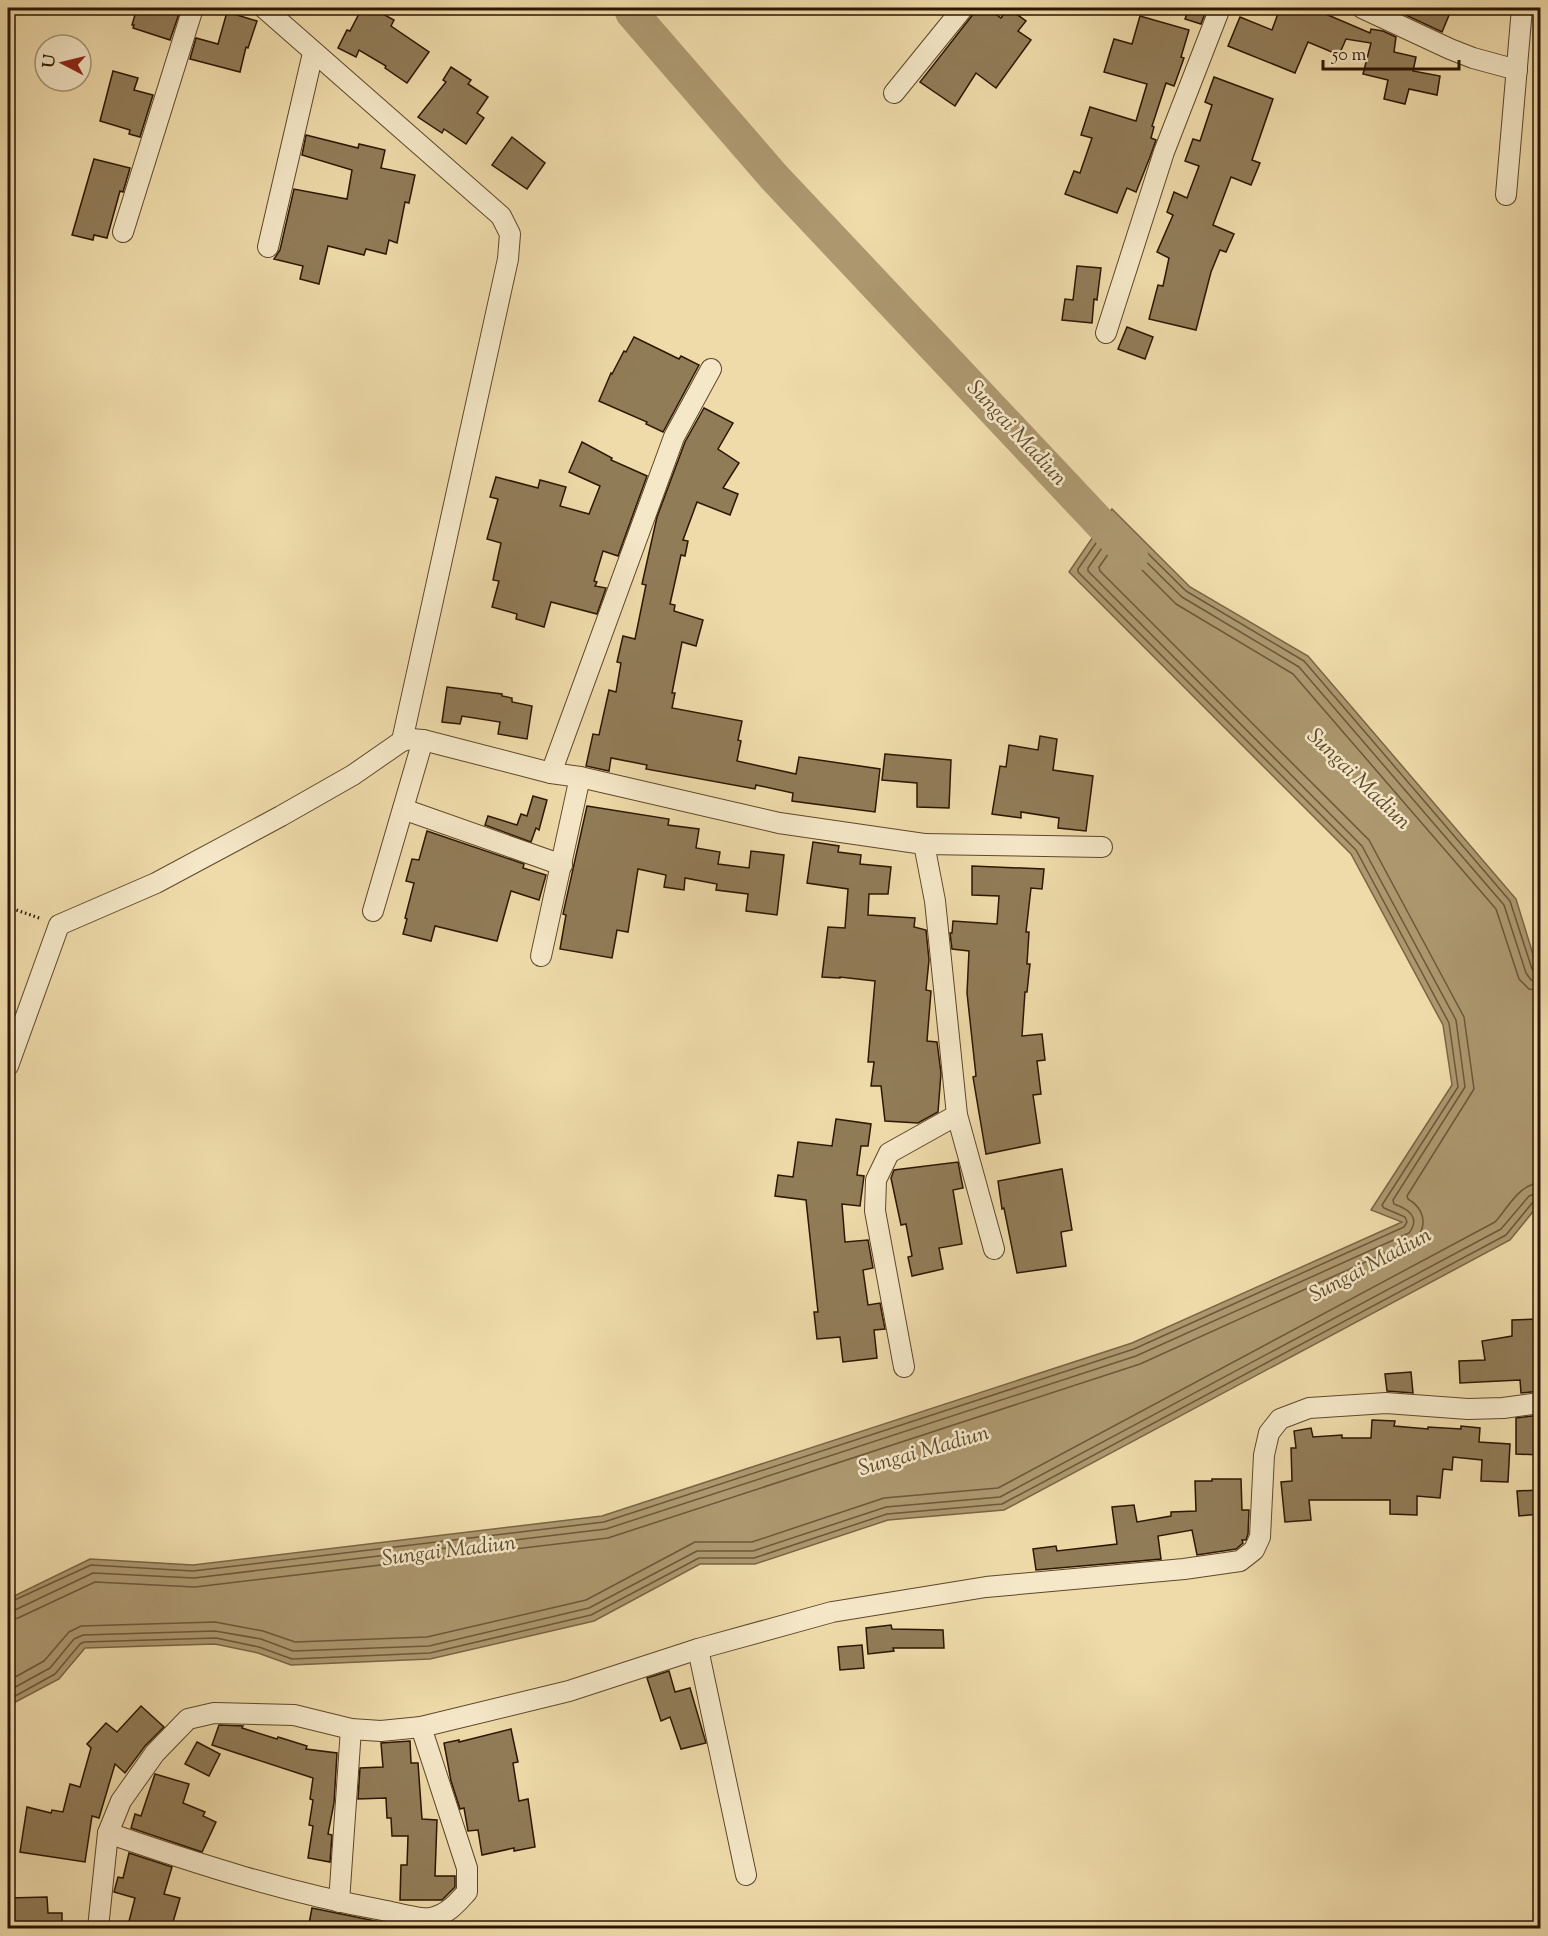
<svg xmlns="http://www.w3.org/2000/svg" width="1548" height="1936" font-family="'Sorts Mill Goudy',serif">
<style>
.water{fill:#ad9870;stroke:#796443;stroke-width:1.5}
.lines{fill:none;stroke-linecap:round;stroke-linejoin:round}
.shore{stroke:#6c5738;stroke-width:1.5}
.river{stroke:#ad9870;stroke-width:33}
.building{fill:#917c58;stroke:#2c1600;stroke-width:1.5}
.minor-casing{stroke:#5d472a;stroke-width:22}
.path{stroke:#2c1600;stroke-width:3;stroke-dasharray:1.5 3;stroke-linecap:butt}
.minor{stroke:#f5e8c8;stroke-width:20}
.labels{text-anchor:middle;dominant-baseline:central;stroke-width:5;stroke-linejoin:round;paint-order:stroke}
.water-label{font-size:22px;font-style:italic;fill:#604a2d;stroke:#f5e8c8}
</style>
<rect width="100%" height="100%" fill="#efdbaa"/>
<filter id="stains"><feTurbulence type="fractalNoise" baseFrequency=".00333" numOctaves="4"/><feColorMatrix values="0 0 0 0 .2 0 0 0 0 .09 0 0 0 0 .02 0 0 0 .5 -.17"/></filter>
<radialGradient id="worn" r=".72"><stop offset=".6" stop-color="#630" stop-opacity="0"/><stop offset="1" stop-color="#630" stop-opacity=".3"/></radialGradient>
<polygon class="water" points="1112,509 1190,587 1308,656 1516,899 1540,977 1540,1203 1510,1240 1004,1510 888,1520 755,1564 700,1564 594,1621 430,1659 291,1665 258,1653 215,1644 85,1648 59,1679 8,1706 8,1599 90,1559 193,1565 602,1516 1132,1343 1402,1222 1371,1210 1452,1085 1443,1025 1351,854 1069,572"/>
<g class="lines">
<g class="shore">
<polyline points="8,1603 91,1565 193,1571 604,1522 1134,1349 1404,1227 1407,1222 1405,1217 1384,1208 1382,1205 1458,1087 1449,1023 1356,850 1078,572 1078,569 1112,520 1115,521 1186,591 1304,661 1510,901 1532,969 1535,973 1540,974"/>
<path d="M 8,1611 L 15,1610 L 93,1573 L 194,1578 L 606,1529 L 1136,1356 L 1409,1233 C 1421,1217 1408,1209 1394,1204 L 1393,1200 L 1465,1087 L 1456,1020 L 1362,846 L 1088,571 L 1088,568 L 1113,532 L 1116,532 L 1182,597 L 1299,667 L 1504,905 L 1526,973 L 1531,980 L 1540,982"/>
<path d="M 8,1620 L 18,1618 L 95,1582 L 195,1587 L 608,1538 L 1140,1364 L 1416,1239 C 1428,1225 1424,1208 1408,1199 L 1407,1196 L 1474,1089 L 1464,1017 L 1369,840 L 1100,571 L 1099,567 L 1114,546 L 1118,546 L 1176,604 L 1293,674 L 1496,909 L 1519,979 L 1529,989 L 1540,991"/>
<path d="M 8,1681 L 44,1661 L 69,1632 L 81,1626 L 215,1622 L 263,1631 L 295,1642 L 427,1637 L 586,1600 L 695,1542 L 752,1542 L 884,1498 L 998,1488 L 1495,1222 C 1508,1208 1519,1184 1540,1183"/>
<polyline points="8,1691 50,1668 74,1639 83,1635 215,1631 261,1639 293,1651 429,1646 589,1608 697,1551 753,1551 886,1507 1000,1497 1501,1229 1529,1196 1540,1192"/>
<polyline points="8,1700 55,1674 80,1644 84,1642 216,1638 259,1647 292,1659 430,1653 591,1615 699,1558 754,1558 887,1514 1002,1504 1506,1235 1533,1202 1540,1200"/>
</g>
<polyline class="river" points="630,8 632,13 774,177 1132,557"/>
</g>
<g class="building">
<polygon points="137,8 181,8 170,40 133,28 134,25 132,25"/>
<polygon points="362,8 372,8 394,20 391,26 429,52 407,83 385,68 386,66 359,50 356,57 338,48 347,30 350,31"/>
<polygon points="978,8 987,8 1001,18 1008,8 1026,21 1018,31 1031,40 996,88 976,73 955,106 920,82"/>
<polygon points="1189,8 1207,8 1201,24 1185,19"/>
<polygon points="1280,8 1323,8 1321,12 1370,33 1371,29 1383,31 1396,37 1394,52 1416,57 1413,71 1440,76 1437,95 1409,89 1405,104 1384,99 1388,80 1363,74 1371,43 1346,39 1339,55 1308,42 1295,73 1228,46 1240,17 1272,30"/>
<polygon points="1399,8 1452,8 1442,32 1397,11"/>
<polygon points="227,12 257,21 248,48 246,47 240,72 190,59 196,38 218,44"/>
<polygon points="1140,16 1189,30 1181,57 1184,58 1174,86 1166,83 1152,126 1154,127 1151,138 1156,140 1150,157 1136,192 1127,188 1117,213 1065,194 1074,171 1080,173 1092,138 1081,135 1090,107 1136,121 1147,84 1104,72 1114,39 1132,44"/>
<polygon points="451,67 471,80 468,84 488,97 477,113 484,118 466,144 444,129 442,133 418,117 446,82 443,80"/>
<polygon points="113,71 138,78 134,90 153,95 140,137 129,134 130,130 100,121"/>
<polygon points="1214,77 1273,99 1252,160 1260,163 1251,185 1231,177 1213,225 1234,234 1226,252 1220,250 1211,272 1196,330 1149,319 1158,285 1163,286 1169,258 1157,252 1173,215 1167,212 1174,192 1187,198 1199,166 1185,161 1193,139 1200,141 1212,105 1205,102"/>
<polygon points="306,135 358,148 359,144 385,150 381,168 415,175 409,203 405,202 397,243 389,240 386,254 366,249 364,255 328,246 319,284 300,279 303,266 274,259 280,250 294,189 347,199 352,170 302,155"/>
<polygon points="512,137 545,163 527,189 492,165"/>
<polygon points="94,159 130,168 123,192 120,191 107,238 94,235 93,240 72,235"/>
<polygon points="1077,266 1101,268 1097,300 1094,299 1092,323 1062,320 1065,299 1073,300"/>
<polygon points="1127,327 1153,337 1145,359 1118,349"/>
<polygon points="634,337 679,359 681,356 699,365 663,432 646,424 647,422 599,401 611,373 612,374 624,351 626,352"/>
<polygon points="704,408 733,423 718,449 739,463 723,488 738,494 730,515 697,502 683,540 688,541 685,556 681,555 670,604 675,605 674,611 703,620 696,646 682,642 672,693 675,693 672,708 742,721 738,740 741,741 737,761 796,774 799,757 880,769 875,812 792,801 793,793 756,785 755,789 646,769 647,765 611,758 609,771 586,766 593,734 599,735 609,690 616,692 621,663 617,662 623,636 635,639 646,585 642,584 657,517 685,442"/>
<polygon points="582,442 612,458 611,460 647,476 618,556 603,551 594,581 597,582 595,586 606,588 597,614 551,602 544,627 516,619 517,614 492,607 499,581 493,580 501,543 487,539 498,499 490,497 496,477 538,488 540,480 566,487 560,506 589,514 600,486 569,472"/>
<polygon points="447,687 502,694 502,696 512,698 512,702 532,706 527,739 498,734 500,722 462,716 460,724 442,722"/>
<polygon points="1040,736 1057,739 1053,770 1093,776 1086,831 1058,828 1059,818 1021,812 1021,818 992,814 1000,766 1006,767 1009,745 1038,750"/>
<polygon points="885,754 951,760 949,808 917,807 917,783 882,780"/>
<polygon points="533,796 547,800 539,830 536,828 531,842 485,825 488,816 517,825 521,814 527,816"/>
<polygon points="587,806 669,819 668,825 699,829 696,848 720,852 718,864 749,868 751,851 784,855 777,915 746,911 748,894 716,890 717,884 685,878 684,890 664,887 666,875 638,869 628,932 617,930 612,958 560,949 566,915 563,914"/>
<polygon points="427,831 524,864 523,868 546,875 539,900 511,891 497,941 435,926 431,941 403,934 407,919 405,918 414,883 406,881 412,859 419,860"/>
<polygon points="813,842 839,846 838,852 861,855 860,864 891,867 888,894 869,894 868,915 915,918 914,927 926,930 929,960 926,990 931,991 927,1041 937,1042 941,1073 938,1112 918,1123 885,1121 881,1086 871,1086 874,1062 868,1062 875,981 840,977 840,978 822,977 828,927 845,928 848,889 807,883"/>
<polygon points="972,866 1044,869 1042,889 1031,888 1026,932 1029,932 1027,964 1030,964 1027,992 1025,992 1022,1036 1042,1034 1045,1060 1037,1061 1041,1094 1033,1095 1040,1143 986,1154 973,1077 976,1076 967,993 969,951 952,949 950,933 952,933 953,921 997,924 999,896 972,895"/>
<polygon points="836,1119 871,1124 868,1146 861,1146 857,1175 864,1176 860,1206 842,1204 845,1242 868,1240 873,1268 863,1270 868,1305 880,1303 885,1329 874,1330 877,1358 843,1362 840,1337 817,1339 814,1312 818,1312 806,1200 775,1196 778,1175 793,1177 798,1142 832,1146"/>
<polygon points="958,1162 963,1188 953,1190 962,1244 939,1248 943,1269 912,1276 908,1257 912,1256 906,1224 901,1225 891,1178 894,1170"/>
<polygon points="1062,1169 1072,1230 1061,1232 1066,1266 1017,1273 1004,1208 1002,1209 998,1181"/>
<polygon points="1540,1319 1540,1391 1521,1393 1520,1380 1460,1383 1459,1361 1485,1360 1482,1341 1512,1336 1512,1320"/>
<polygon points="1411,1372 1413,1393 1387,1391 1385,1374"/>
<polygon points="1540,1415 1540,1455 1516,1454 1516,1418"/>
<polygon points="1372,1420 1395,1421 1394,1426 1428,1429 1428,1427 1461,1429 1461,1426 1480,1428 1479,1442 1510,1444 1508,1482 1481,1481 1482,1460 1453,1457 1452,1470 1443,1469 1440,1498 1417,1496 1417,1515 1390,1514 1390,1500 1309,1500 1311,1520 1285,1522 1281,1482 1292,1481 1291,1448 1296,1448 1294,1431 1311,1428 1313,1437 1342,1435 1342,1438 1371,1438"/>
<polygon points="1212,1479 1241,1479 1242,1510 1249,1510 1248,1534 1246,1540 1242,1540 1243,1543 1236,1549 1197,1555 1192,1530 1158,1536 1161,1559 1036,1570 1033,1549 1056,1546 1057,1551 1117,1544 1112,1507 1134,1505 1137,1522 1171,1516 1171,1512 1196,1511 1195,1481 1212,1481"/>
<polygon points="1540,1490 1540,1514 1519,1516 1517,1491"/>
<polygon points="891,1625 892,1629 943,1630 944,1648 893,1648 894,1651 868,1654 866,1628"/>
<polygon points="862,1645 864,1668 840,1670 838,1647"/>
<polygon points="669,1671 675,1692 690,1688 706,1743 681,1749 670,1717 661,1721 647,1678"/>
<polygon points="141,1706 164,1727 145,1746 125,1773 115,1764 99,1818 92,1816 85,1862 20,1852 27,1807 51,1813 52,1810 63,1812 70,1784 80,1787 91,1748 87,1744 106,1723 117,1732"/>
<polygon points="219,1725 243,1726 242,1728 277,1739 278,1737 307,1746 306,1749 337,1753 334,1803 328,1834 332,1835 330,1862 308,1858 313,1826 309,1825 313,1800 310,1799 313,1778 212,1745"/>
<polygon points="511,1729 518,1762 513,1763 519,1801 528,1799 535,1847 514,1851 514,1848 482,1855 478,1830 468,1831 464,1808 460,1809 451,1781 444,1743 459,1740 459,1742"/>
<polygon points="410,1741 411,1763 418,1763 422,1819 437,1820 435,1876 455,1876 455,1887 442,1900 400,1900 401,1865 407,1865 408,1836 392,1836 391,1818 387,1818 386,1798 358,1799 360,1768 383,1767 381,1743"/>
<polygon points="197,1742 220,1754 209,1776 185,1764"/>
<polygon points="155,1774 189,1784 183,1803 205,1812 203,1816 216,1822 202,1852 131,1828 135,1814 141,1816"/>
<polygon points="129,1853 172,1867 164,1894 180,1898 171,1929 127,1929 135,1898 114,1892 118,1877 123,1878"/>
<polygon points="47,1897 48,1913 62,1913 62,1929 13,1929 13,1912 8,1912 8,1898"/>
<polygon points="312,1908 390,1924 389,1929 308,1929"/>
</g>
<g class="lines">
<defs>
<g id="minor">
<polyline points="1362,8 1450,49 1473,58 1517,70"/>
<polyline points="894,93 963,8"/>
<polyline points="1506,195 1522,8"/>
<polyline points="123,232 193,8"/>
<polyline points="268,247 313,53"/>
<polyline points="1106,333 1164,152 1220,8"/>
<polyline points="402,741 411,739 423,740 551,773 580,777 779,823 924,844 935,901 957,1115 994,1249"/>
<polyline points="551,773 674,437 711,369"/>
<polyline points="403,809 562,865"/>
<polyline points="924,844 1102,847"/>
<polyline points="373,911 423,740"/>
<polyline points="541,956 580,777"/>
<polyline points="8,1066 59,925 156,883 281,816 353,775 402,741 508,259 510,234 501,216 264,8"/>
<polyline points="904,1367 875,1211 876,1180 889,1153 957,1115"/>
<polyline points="698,1649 746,1875"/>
<path d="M 108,1833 C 198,1864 288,1893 382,1910 C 394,1912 420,1920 431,1918 C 448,1914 456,1904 467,1892 L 467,1868 L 421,1727"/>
<polyline points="339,1902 351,1729"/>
<polyline points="98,1928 108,1833 121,1801 155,1753 188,1719 214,1713 294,1715 351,1729 381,1731 421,1727 569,1691 698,1649 832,1612 986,1587 1184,1569 1240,1561 1254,1550 1260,1537 1264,1455 1269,1433 1280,1419 1309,1408 1386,1403 1468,1409 1503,1408 1540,1403"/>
</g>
</defs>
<use href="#minor" class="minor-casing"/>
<polyline class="path" points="8,907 42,919"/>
<use href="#minor" class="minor"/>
</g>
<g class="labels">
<g class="water-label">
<text transform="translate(1016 434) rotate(47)">Sungai Madiun</text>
<text transform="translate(1358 780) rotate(44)">Sungai Madiun</text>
<text transform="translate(1371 1266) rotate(-28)">Sungai Madiun</text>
<text transform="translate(924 1452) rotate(-16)">Sungai Madiun</text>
<text transform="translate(449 1552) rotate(-7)">Sungai Madiun</text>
</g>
</g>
<rect width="1548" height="1936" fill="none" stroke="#efdbaa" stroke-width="30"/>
<rect x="9" y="9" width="1530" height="1918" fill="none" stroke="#2c1600" stroke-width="3"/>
<rect x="15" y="15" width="1518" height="1906" fill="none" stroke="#2c1600" stroke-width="1.5"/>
<g transform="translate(63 63) rotate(277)"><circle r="28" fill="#f5e8c8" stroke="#a59478" stroke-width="1.5"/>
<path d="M0-4.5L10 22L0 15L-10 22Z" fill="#8f2418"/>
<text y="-9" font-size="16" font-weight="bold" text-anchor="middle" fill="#2c1600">U</text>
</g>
<path d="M1323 60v9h136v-9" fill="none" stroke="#2c1600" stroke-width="3"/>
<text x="1332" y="60" font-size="18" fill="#2c1600" stroke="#f5e8c8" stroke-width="4.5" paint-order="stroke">50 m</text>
<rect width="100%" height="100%" filter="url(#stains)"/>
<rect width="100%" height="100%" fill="url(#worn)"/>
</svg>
